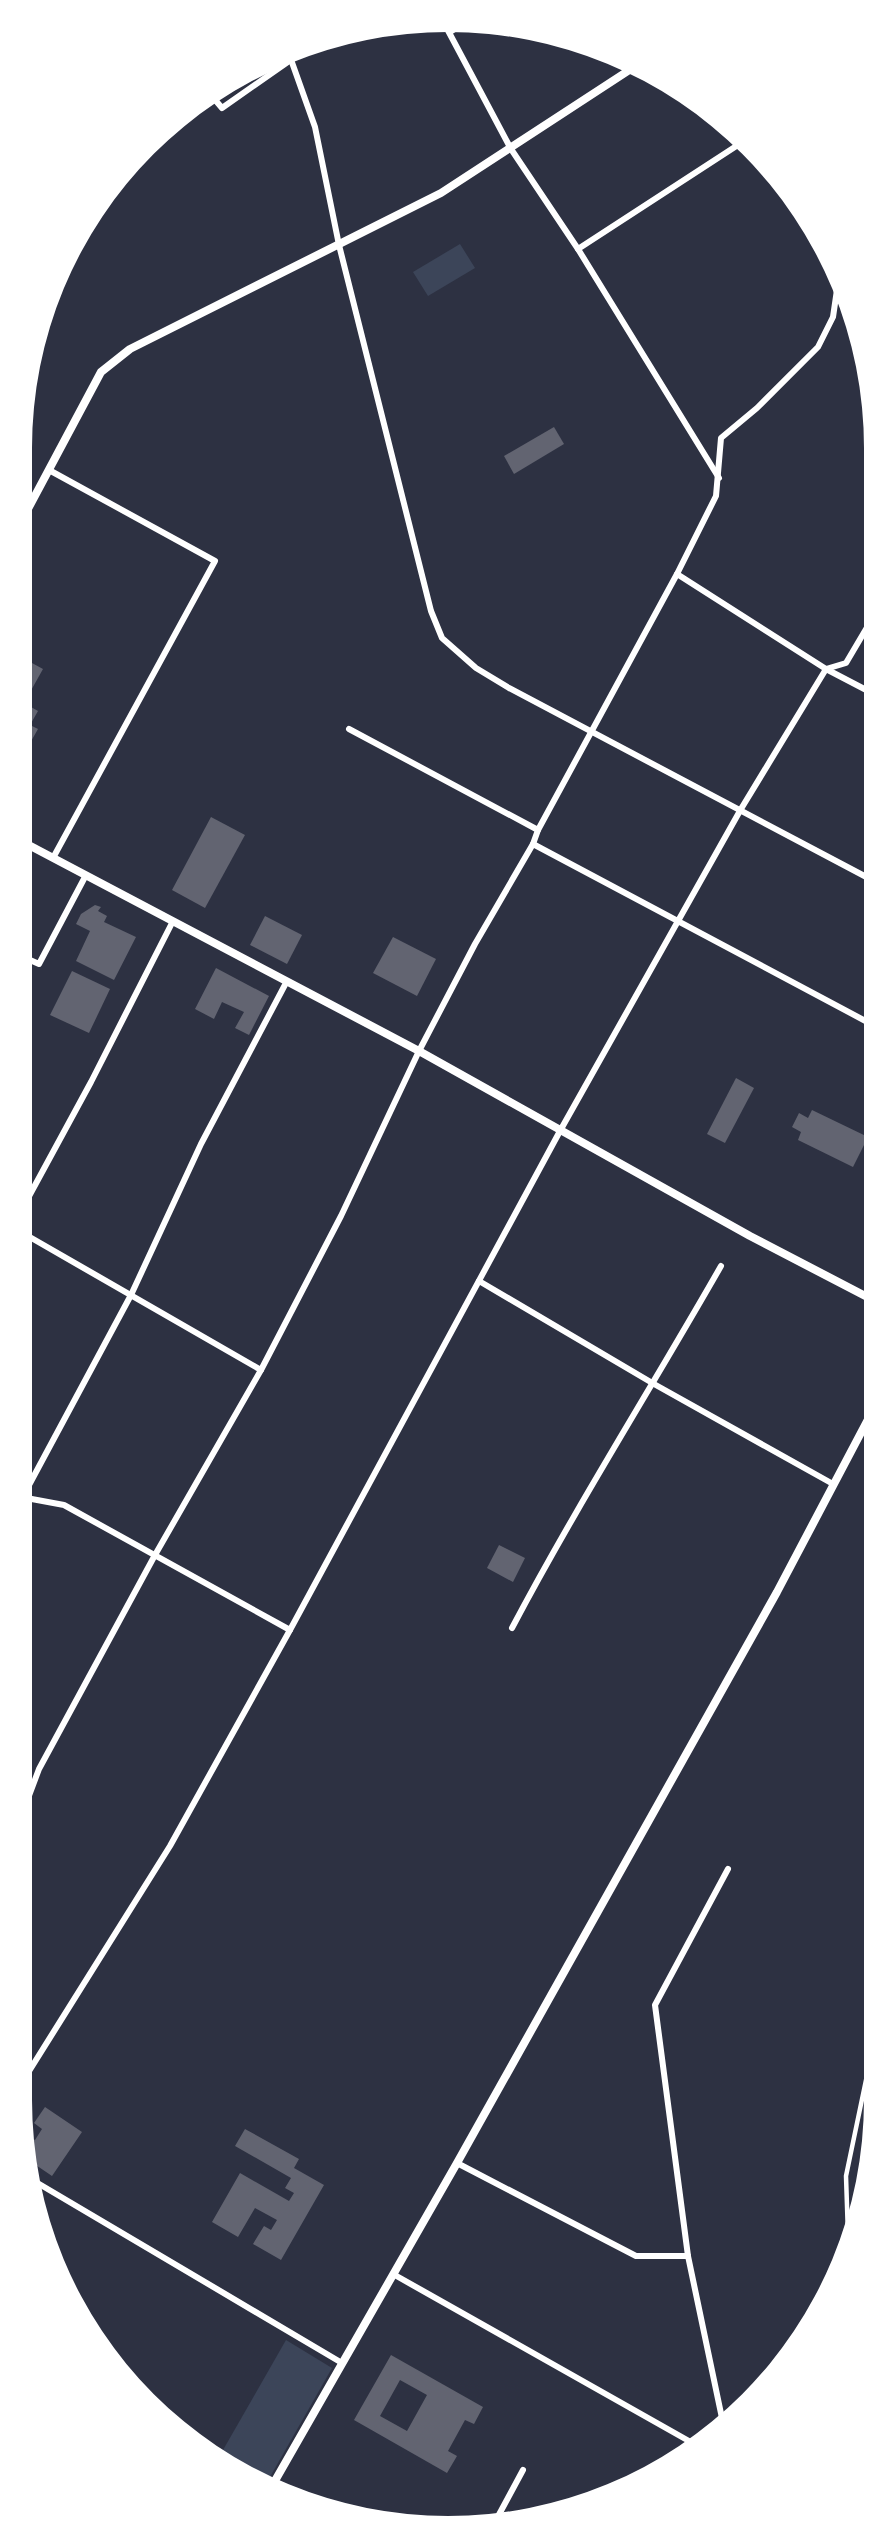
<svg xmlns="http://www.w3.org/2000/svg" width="896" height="2547" font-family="'Sofia Sans Condensed',sans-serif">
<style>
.green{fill:#3c4559}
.building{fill:#626471;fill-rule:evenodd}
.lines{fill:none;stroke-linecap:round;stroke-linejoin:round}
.pedestrian{stroke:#fff;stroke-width:4.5}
.minor{stroke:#fff;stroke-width:6}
.tertiary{stroke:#fff;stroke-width:8}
.secondary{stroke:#fff;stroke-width:8}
</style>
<rect width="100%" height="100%" fill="#2d3142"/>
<g class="green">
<polygon points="460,244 475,268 428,296 413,272"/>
<polygon points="286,2340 332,2368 266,2484 219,2457"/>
</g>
<g class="building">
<polygon points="554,427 564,444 514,474 504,456"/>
<polygon points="21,657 43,669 24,703 38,711 30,725 38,729 21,759"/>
<polygon points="211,817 245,835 205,908 172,890"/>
<polygon points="95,905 101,907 98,911 107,916 104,922 136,937 114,980 76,961 90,931 76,924 81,914"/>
<polygon points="265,916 302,935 287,964 250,945"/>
<polygon points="393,937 436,959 417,996 373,973"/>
<polygon points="216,968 269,996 249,1035 235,1028 244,1012 222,1002 214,1019 195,1009"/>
<polygon points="72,971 110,989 89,1033 50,1015"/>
<polygon points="736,1078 754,1088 725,1143 707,1134"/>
<polygon points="812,1110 868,1137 853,1167 798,1140 801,1132 792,1127 799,1113 808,1118"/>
<polygon points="499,1545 525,1558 513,1582 487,1568"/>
<polygon points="45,2107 82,2132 52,2176 27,2159 25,2137 26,2135 35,2140 42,2129 34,2123"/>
<polygon points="245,2129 299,2159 294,2168 324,2185 281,2260 253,2244 264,2226 271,2230 277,2220 255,2208 238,2237 212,2222 240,2173 289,2201 294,2193 285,2188 291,2178 235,2146"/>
<path d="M 391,2355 L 483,2407 L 474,2424 L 465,2420 L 448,2451 L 457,2456 L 447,2473 L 354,2420 ZM 400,2380 L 427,2395 L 407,2431 L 380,2416 Z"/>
</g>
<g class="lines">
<polyline class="pedestrian" points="848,2236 846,2176 875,2037"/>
<g class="minor">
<polyline points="444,23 511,149 578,249 719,478"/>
<polyline points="450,32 466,22"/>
<polyline points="289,54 315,127 339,245 431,611 442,638 476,668 509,688 872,880"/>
<polyline points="211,95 222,108 292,59"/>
<polyline points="578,249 741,143"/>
<polyline points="49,470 215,561 53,858"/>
<polyline points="677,574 826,669 872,693"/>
<polyline points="349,729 538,830"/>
<polyline points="533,844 873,1025"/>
<polyline points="21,956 39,964 86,875"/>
<polyline points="21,1211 91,1082 173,921"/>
<polyline points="21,1232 261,1370"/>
<polyline points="479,1281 654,1384 833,1484"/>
<polyline points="21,1497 64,1505 290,1630"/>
<polyline points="21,1500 131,1295 201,1144 287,981"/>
<path d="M 512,1628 C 577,1505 652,1387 721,1266"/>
<polyline points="21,1817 39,1769 155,1555 261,1370 341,1216 419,1051 475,944 533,844 538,830 677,574 716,496 721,438 757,408 818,347 833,317 838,283"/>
<polyline points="21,2084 170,1846 290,1630 560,1131 741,809 826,669 846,663 872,619"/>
<polyline points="457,2163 636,2256 688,2256"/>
<polyline points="29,2178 342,2363"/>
<polyline points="393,2274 696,2445"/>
<polyline points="723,2423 688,2256 655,2005 728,1869"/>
<polyline points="495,2522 523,2470"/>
</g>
<polyline class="tertiary" points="21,841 419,1051 750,1236 873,1300"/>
<g class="secondary">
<polyline points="21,522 101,372 130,349 441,193 634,67"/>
<polyline points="272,2486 457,2163 777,1592 874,1408"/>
</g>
</g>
<path d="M0 0H896V2547H0ZM448 32H448A416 416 0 0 1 864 448V2100A416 416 0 0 1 448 2516H448A416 416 0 0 1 32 2100V448A416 416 0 0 1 448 32Z" fill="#fff" fill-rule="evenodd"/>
</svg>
